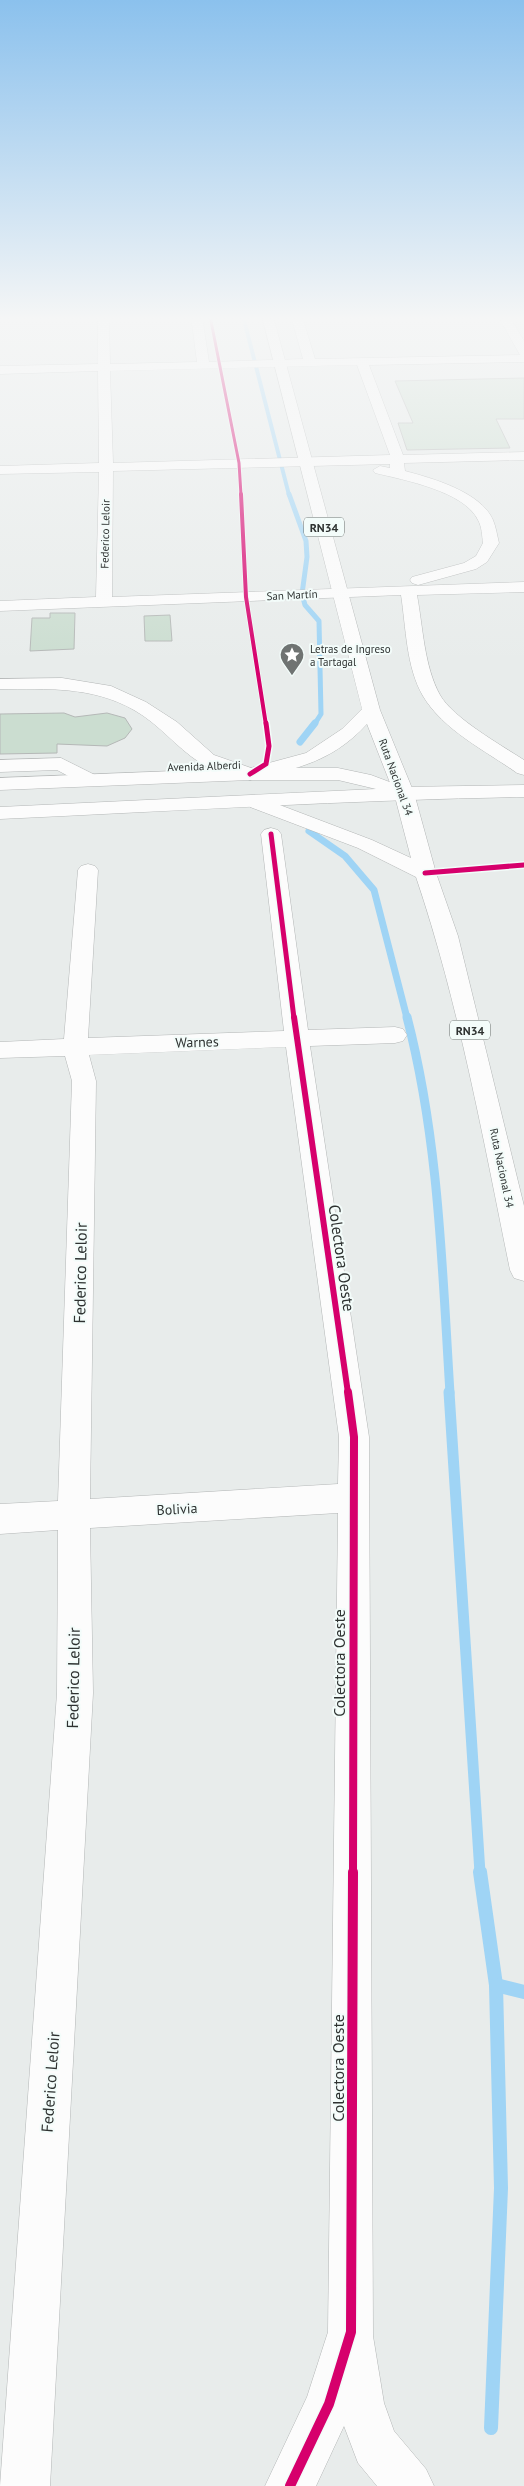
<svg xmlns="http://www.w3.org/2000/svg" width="524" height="2486" font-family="'PT Sans',sans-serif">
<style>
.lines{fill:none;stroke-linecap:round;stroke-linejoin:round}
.stream-far5{stroke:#9fd4f5;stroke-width:4}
.stream-far4{stroke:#9fd4f5;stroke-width:5}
.stream-far3{stroke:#9fd4f5;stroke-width:7}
.stream-far2{stroke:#9fd4f5;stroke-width:9}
.stream-far1{stroke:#9fd4f5;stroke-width:11}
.stream{stroke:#9fd4f5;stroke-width:14}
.building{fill:#cbddd0;stroke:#b5b8b7}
.minor-casing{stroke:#b3b6b6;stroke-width:1}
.major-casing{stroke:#b3b6b6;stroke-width:1}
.highway-casing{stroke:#b3b6b6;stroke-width:1}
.minor{fill:#fcfcfc;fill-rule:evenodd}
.major{fill:#fcfcfc;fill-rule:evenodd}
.highway{fill:#fcfcfc;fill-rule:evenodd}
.cycleway-far5-casing{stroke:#f3fcfa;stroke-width:4.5}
.cycleway-far4-casing{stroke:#f3fcfa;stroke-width:5.5}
.cycleway-far3-casing{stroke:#f3fcfa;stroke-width:8}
.cycleway-far2-casing{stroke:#f3fcfa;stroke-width:9}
.cycleway-far1-casing{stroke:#f3fcfa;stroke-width:11}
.cycleway-casing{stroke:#f3fcfa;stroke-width:13}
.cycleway-far5{stroke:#d6006c;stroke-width:3}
.cycleway-far4{stroke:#d6006c;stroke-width:4}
.cycleway-far3{stroke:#d6006c;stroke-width:5}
.cycleway-far2{stroke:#d6006c;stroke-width:6}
.cycleway-far1{stroke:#d6006c;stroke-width:8}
.cycleway{stroke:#d6006c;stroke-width:10}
.labels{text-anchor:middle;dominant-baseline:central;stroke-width:4;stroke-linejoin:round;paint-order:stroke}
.far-street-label{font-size:11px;fill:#2e3231;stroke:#f3fcfa}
.far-poi-label{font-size:11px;fill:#2e3231;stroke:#f3fcfa;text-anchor:start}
.shield{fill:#f3fcfa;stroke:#696f6d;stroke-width:1}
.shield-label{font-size:12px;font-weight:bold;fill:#2e3231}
.street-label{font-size:14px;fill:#2e3231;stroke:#f3fcfa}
.near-street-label{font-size:16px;fill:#2e3231;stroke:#f3fcfa}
</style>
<rect width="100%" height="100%" fill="#e8eceb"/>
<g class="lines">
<polyline class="stream-far5" points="243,316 289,495"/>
<polyline class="stream-far4" points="289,494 306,541 307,557 302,594 305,605 319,621 321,714 314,725"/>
<g class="stream-far3">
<polyline points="300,742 315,723"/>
<polyline points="309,831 345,856 374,890 407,1018"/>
</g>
<path class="stream-far2" d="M 407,1017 C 439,1140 442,1267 450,1393"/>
<polyline class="stream-far1" points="449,1392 480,1873"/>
<g class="stream">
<polyline points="480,1872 496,1985 501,2188 491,2428"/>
<polyline points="496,1985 524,1992"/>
</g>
</g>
<g class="building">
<polygon points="524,378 524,419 496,419 510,448 407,450 398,423 413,423 395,381"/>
<polygon points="50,613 75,613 74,649 30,651 32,618 50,618"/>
<polygon points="170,615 172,641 145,641 144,616"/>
<polygon points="64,713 75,717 107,713 125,718 132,729 125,738 107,746 57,744 57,753 0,754 0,714"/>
</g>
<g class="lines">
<defs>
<g id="minor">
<path d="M 98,316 L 109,316 L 110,364 L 197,362 L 191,316 L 202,316 L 209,362 L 303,359 L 291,316 L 302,316 L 315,359 L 520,355 L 498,316 L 509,316 L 524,341 L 524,362 L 369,365 L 403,455 L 524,452 L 524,460 L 404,463 L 405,471 C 432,478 481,492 493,520 C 496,527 497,535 499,543 L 487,562 L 476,569 L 418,585 L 412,583 L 410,580 L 412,577 L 464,563 L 476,556 L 483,543 C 482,536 482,527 478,520 C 464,491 404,480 375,473 L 373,470 L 380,466 L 390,468 L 390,464 L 113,471 L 112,597 L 524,582 L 524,592 L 417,595 C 423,627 424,666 440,695 C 453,718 501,745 524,760 L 524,775 L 517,773 C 486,751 443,730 423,696 C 406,667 406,627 401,595 L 0,611 L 0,601 L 96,597 L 99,472 L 0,474 L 0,466 L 99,463 L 98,371 L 0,374 L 0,366 L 98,364 ZM 357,365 L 390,455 L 113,463 L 110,371 Z"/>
<path d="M 62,678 L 111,686 L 146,702 L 177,722 L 214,755 L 257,770 L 260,774 L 257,778 L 250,780 C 235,776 212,771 199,762 C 176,747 159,724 134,710 C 92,686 47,689 0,689 L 0,679 Z"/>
<polygon points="61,758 99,777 102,781 99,785 85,785 57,770 0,772 0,760"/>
<path d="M 271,828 L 278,830 L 281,834 L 308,1030 L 395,1027 L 403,1029 L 407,1035 L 403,1041 L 395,1043 L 310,1046 L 369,1437 L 373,2336 L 384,2403 L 394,2431 L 426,2469 L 434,2486 L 377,2486 L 358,2463 L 344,2426 L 316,2486 L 265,2486 L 307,2397 L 328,2332 L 338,1513 L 90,1528 L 93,1693 L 50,2486 L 0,2486 L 57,1693 L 58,1530 L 0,1534 L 0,1504 L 58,1501 L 72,1081 L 65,1056 L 0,1058 L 0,1042 L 64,1039 L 78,870 L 81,866 L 88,864 L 95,866 L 98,870 L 88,1038 L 284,1031 L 261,834 L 264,830 ZM 286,1047 L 339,1437 L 338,1484 L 90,1499 L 96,1081 L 89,1055 Z"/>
</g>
<path id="major" d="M 250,768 L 338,768 L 371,775 L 403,787 L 524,785 L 524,797 C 349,800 175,811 0,819 L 0,807 L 376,789 L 338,780 L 250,780 L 0,790 L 0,778 Z"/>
<path id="highway" d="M 262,316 L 273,316 L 380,710 L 414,793 L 436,873 L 458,936 L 524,1206 L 524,1281 L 514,1278 L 510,1270 C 483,1138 459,1004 416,877 L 358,848 L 250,807 L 247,803 L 250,799 L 264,799 L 372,840 L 411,858 L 394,793 L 367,724 C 332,762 298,768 250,780 L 243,778 L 240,774 L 243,770 L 306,753 L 342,729 L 362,709 Z"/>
</defs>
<use href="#minor" class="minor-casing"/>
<use href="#major" class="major-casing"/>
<use href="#highway" class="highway-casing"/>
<use href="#minor" class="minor"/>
<use href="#major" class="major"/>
<use href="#highway" class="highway"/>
<defs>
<polyline id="cycleway-far5" points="210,316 239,463 241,495"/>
<polyline id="cycleway-far4" points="241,494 246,597 266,725"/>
<g id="cycleway-far3">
<polyline points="250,774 266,764 269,746 266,723"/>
<polyline points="271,834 294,1018"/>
<polyline points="425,873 524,865"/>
</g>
<polyline id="cycleway-far2" points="294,1017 348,1393"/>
<polyline id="cycleway-far1" points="348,1392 354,1437 353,1873"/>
<polyline id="cycleway" points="290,2486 329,2404 351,2332 353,1872"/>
</defs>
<use href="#cycleway-far5" class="cycleway-far5-casing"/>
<use href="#cycleway-far4" class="cycleway-far4-casing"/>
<use href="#cycleway-far3" class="cycleway-far3-casing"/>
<use href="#cycleway-far2" class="cycleway-far2-casing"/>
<use href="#cycleway-far1" class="cycleway-far1-casing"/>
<use href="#cycleway" class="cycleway-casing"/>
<use href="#cycleway-far5" class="cycleway-far5"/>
<use href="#cycleway-far4" class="cycleway-far4"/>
<use href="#cycleway-far3" class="cycleway-far3"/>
<use href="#cycleway-far2" class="cycleway-far2"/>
<use href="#cycleway-far1" class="cycleway-far1"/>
<use href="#cycleway" class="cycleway"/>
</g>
<linearGradient id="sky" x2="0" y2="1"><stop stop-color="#8bc1ed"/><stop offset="0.48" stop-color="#f5f6f6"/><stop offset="1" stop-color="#f5f6f6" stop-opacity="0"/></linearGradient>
<rect width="524" height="664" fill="url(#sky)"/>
<defs>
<symbol id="sight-pin" viewBox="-11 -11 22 30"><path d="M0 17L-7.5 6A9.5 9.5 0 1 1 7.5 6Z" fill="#6f7372" stroke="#f3fcfa"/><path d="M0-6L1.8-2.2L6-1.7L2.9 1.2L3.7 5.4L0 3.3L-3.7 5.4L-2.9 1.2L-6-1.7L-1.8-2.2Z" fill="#fff"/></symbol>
</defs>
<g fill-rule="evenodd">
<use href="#sight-pin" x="278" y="641" width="28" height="38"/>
</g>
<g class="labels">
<g class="far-street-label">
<text transform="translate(105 534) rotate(-89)">Federico Leloir</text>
<text transform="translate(292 595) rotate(-3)">San Martín</text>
<text transform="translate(204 766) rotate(-2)">Avenida Alberdi</text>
<text transform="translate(396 777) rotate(70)">Ruta Nacional 34</text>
<text transform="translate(502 1168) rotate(78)">Ruta Nacional 34</text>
</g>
<g class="far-poi-label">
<text x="310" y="649">Letras de Ingreso<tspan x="310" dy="13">a Tartagal</tspan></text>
</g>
<g class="shield">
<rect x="304" y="517.5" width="40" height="19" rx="4"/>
<rect x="450" y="1020.5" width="40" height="19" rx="4"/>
</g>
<g class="shield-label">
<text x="324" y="527">RN34</text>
<text x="470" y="1030">RN34</text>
</g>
<g class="street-label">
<text transform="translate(197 1042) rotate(-2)">Warnes</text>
<text transform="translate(177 1509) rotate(-3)">Bolivia</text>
</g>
<g class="near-street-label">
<text transform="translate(342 1258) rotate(82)">Colectora Oeste</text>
<text transform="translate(80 1273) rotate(-89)">Federico Leloir</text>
<text transform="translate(339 1663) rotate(-90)">Colectora Oeste</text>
<text transform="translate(73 1678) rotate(-89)">Federico Leloir</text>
<text transform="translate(338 2068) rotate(-90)">Colectora Oeste</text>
<text transform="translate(50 2082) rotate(-86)">Federico Leloir</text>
</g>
</g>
</svg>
